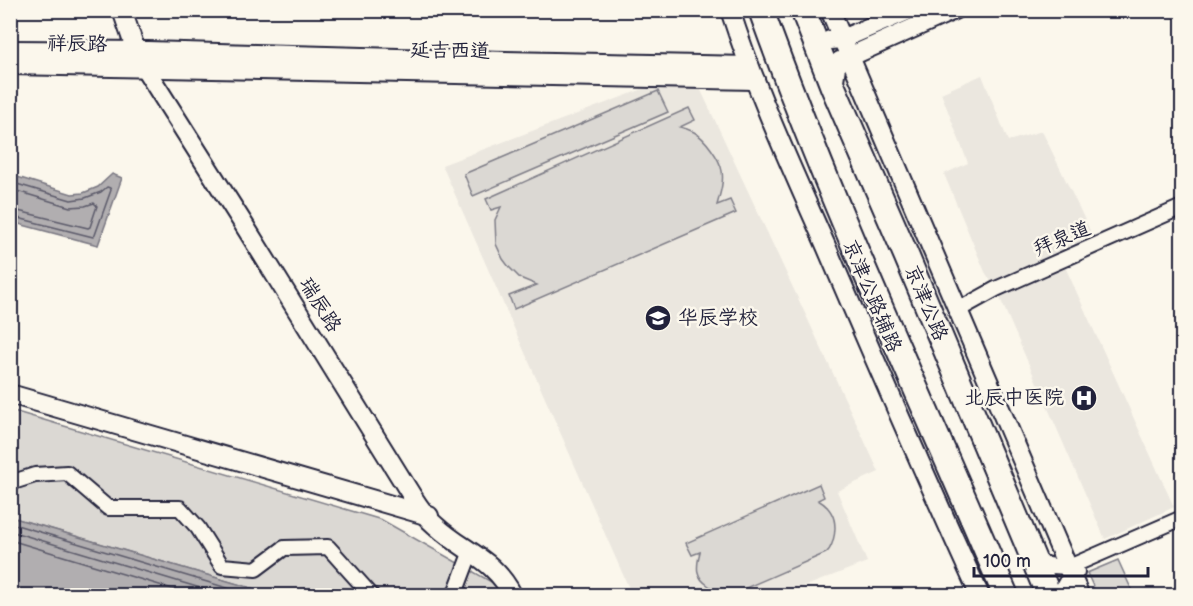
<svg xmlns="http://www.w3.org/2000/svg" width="1193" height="606" font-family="'Balsamiq Sans','LXGW WenKai TC',sans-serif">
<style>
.built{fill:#ebe7df}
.green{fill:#dbd8d3;stroke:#7e7d87;stroke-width:1.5}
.water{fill:#b1aeb0;stroke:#787681;stroke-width:1.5}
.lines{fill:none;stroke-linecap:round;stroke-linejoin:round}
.shore{stroke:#5b5a6a;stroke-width:1.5}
.street-casing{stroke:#22223b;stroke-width:18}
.secondary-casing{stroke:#22223b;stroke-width:22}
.highway-casing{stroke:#22223b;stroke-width:28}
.street{stroke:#fbf7ec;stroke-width:14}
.secondary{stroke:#fbf7ec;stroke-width:18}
.highway{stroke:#fbf7ec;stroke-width:24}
.labels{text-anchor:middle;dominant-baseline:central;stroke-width:5;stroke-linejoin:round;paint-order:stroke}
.street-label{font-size:20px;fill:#22223b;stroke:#fbf7ec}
.poi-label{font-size:20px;fill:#22223b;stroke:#fbf7ec;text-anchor:start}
</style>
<rect width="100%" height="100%" fill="#fbf7ec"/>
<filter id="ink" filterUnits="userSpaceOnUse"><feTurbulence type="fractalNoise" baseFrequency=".0167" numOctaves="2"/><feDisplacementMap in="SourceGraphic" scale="12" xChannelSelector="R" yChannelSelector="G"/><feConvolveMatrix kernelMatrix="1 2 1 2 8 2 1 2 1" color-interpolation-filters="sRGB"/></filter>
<g filter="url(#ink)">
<g class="built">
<polygon points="982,75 1008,141 1042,131 1097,245 1062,260 1174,507 1105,539 996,289 985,272 944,174 968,163 941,93"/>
<polygon points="698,84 879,472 837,491 867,562 783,595 632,595 442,165 643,89"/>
</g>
<g class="green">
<polygon points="658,91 668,112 473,196 464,174"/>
<path d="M 689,108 L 695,120 L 680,127 C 685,128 690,130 694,132 C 705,138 720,159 722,171 C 724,182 720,194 717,205 L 730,200 L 736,213 L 514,309 L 509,296 L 537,285 L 520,278 L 509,267 L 503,259 L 496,244 L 495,220 L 501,207 L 491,210 L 486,199 Z"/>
<polygon points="10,410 382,520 495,584 500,595 275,595 11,517"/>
<path d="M 819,484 L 824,497 L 818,500 C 834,509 838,523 833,541 C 831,546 831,549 826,553 L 732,594 C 721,594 718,592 709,586 C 695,577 696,567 700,552 L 692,555 L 686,543 Z"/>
<polygon points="1118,560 1134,595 1097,595 1087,573"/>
</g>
<g class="water">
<polygon points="112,174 122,178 98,245 11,222 11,175 72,194 83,193 98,187"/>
<polygon points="10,517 11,517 275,595 11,595"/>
</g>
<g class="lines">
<g class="shore">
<polyline points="10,182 71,200 85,198 101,192 107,187 110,188 111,190 95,235 93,237 10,216"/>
<polyline points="10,189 70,207 85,206 94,203 97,206 90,227 88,228 10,209"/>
<polyline points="10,523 254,596"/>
<polyline points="10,531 227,596"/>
<polyline points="10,540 196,596"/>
</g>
<defs>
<g id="street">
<polyline points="958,310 996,289 1182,207"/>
<polyline points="10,483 35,475 67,473 108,508 180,508 198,528 222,566 256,569 284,548 328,547 372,596"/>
<path d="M 1035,558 C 1047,568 1061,568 1076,564 L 1182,518"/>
<polyline points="454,596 471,551"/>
<polyline points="1058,596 1066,582 1077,572"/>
</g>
<g id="secondary">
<path d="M 122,10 L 136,51 L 144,67 L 241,220 L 412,496 C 419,507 426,518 436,526 C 464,552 494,558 513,596"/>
<path d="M 730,10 C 756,91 792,169 826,246 C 876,363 927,480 980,596"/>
<polyline points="830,10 1080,596"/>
<polyline points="830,40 842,39 909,10"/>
<polyline points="10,50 148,51 505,61 749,66"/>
<polyline points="10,65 755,80"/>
<polyline points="833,87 836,67 840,61 954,10"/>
<polyline points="10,394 429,516"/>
</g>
<g id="highway">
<path d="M 761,10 C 833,210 923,401 1006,596"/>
<polyline points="803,10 833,87 906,255 1049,596"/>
</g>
</defs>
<use href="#street" class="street-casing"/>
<use href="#secondary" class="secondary-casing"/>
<use href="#highway" class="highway-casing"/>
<use href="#street" class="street"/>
<use href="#secondary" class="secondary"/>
<use href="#highway" class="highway"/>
</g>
</g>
<defs>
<symbol id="school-disc" viewBox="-11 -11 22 22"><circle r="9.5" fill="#22223b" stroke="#fbf7ec"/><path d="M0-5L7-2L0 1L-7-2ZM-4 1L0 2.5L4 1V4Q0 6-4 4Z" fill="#fff"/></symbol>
<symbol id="hospital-disc" viewBox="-11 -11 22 22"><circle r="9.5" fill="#22223b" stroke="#fbf7ec"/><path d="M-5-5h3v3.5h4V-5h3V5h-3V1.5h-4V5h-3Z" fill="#fff"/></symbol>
</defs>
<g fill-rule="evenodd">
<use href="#school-disc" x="643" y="303" width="30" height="30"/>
<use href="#hospital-disc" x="1069" y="383" width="30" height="30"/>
</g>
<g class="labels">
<g class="street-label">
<text transform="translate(77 44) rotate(1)">祥辰路</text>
<text transform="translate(450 51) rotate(1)">延吉西道</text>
<text transform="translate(1062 239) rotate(-23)">拜泉道</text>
<text transform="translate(872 296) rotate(67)">京津公路辅路</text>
<text transform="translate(926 303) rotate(67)">京津公路</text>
<text transform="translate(320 305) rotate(58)">瑞辰路</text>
</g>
<g class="poi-label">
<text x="678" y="318">华辰学校</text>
<text x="1064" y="398" text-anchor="end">北辰中医院</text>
</g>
</g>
<rect width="1193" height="606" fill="none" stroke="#fbf7ec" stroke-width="36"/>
<rect x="18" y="18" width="1157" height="570" fill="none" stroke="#22223b" stroke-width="2" filter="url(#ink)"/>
<path d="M974 567v9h174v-9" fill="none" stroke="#22223b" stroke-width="3"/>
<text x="983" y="567" font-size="18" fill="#22223b" stroke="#fbf7ec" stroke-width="4.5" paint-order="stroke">100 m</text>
</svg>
